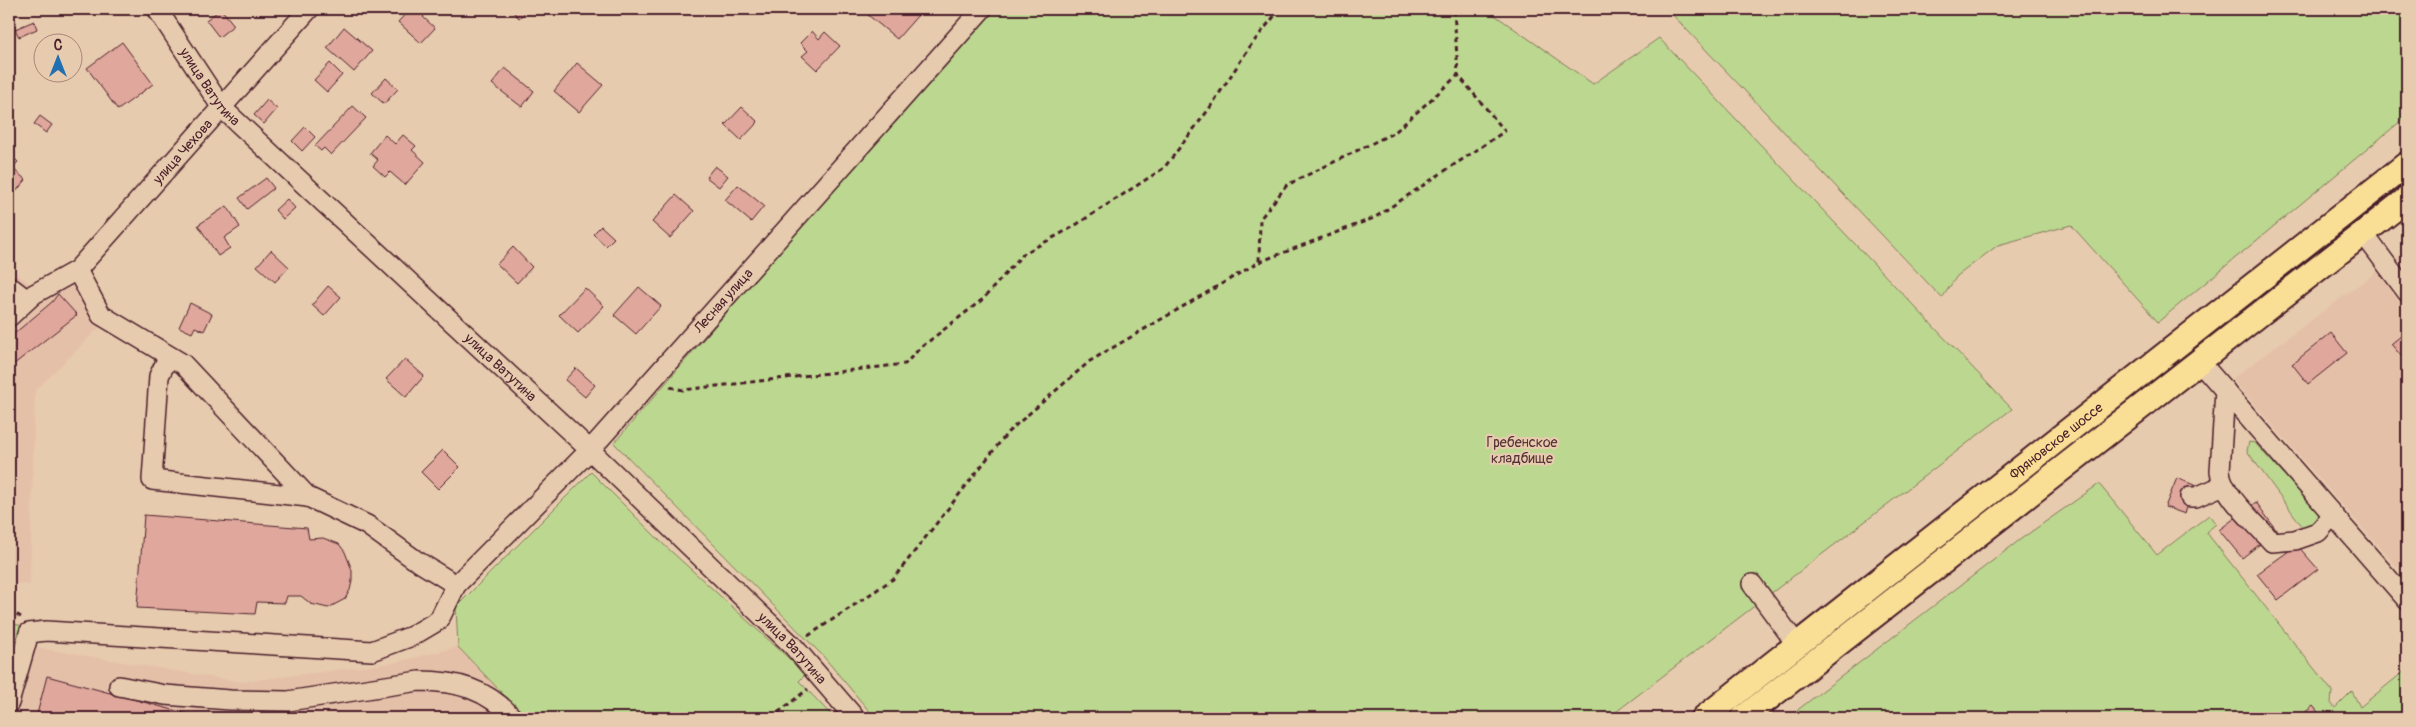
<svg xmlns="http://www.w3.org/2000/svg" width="2416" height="727" font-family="Pangolin,sans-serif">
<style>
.built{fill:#e5c0a9}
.green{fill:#bcd78f;stroke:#837b5d}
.building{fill:#e0a79c;stroke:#4a1f2b}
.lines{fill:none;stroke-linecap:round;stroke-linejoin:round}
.minor-casing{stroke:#4a1f2b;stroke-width:22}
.major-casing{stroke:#4a1f2b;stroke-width:28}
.path{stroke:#4a1f2b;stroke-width:3;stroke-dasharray:5 4;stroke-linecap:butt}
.minor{stroke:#e7cbae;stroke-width:19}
.major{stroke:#f9df96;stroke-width:24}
.labels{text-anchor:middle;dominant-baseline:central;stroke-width:4.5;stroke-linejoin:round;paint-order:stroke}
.street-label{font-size:14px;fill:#4a1f2b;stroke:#e7cbae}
.park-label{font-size:14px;fill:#553135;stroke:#e7cbae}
</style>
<rect width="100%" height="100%" fill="#e7cbae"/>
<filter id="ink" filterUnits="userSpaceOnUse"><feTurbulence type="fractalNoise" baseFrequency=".02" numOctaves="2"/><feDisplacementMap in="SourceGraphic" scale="10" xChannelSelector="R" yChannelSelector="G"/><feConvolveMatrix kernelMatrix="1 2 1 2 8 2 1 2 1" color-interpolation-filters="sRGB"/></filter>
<g filter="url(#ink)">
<g class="built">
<polygon points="2407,249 2407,579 2232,379"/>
<polygon points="9,268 30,284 77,270 104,323 35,391 30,585 9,583"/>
<polygon points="23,645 241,682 392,663 458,647 526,718 9,718 9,699"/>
</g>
<g class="green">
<polygon points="996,9 1486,9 1593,84 1659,38 2012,409 1608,718 875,718 823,656 614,443 891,122 894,124"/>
<polygon points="1667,9 2407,9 2407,116 2158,322 2071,225 1998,245 1957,276 1942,298"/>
<polygon points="2249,442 2255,443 2320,515 2318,527 2305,530 2247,451"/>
<polygon points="591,472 662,543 806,674 799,681 834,718 526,718 458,647 456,607"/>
<polygon points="2099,484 2157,555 2209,515 2216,524 2206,532 2332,691 2331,703 2335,708 2352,691 2360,707 2407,669 2407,718 1787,718 2021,539"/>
<polygon points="9,623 23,626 9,699"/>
</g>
<g class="building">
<polygon points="221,9 234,25 219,37 206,20"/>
<polygon points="410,9 421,9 426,14 423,17 435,28 421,43 398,22"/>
<polygon points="510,9 529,9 519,18"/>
<polygon points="873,9 913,9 919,14 897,39 868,15"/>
<polygon points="34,21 37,29 19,37 15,29"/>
<polygon points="344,27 372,51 354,72 327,48"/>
<polygon points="812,31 819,39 825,32 840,46 817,70 802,56 808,51 800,43"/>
<polygon points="122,42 153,84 118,110 87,68"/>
<polygon points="330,63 342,75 327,92 314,80"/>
<polygon points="577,63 603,85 579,112 554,91"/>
<polygon points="505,68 534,91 522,107 492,84"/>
<polygon points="386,78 398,89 384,104 372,93"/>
<polygon points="267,100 277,109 264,124 254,115"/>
<polygon points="353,106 366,118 331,155 324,148 321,151 315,146"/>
<polygon points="742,107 758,122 741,140 725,125"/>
<polygon points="40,116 52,125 46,133 34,124"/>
<polygon points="305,127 315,137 302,151 292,141"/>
<polygon points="385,135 395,144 403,135 416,146 412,150 425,162 405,185 390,172 385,177 373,166 378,160 370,153"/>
<polygon points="9,153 18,162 12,168 26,180 12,196 9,194"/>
<polygon points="715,166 728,176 719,187 706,177"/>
<polygon points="266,178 274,188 247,209 239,198"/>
<polygon points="738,185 764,206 751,222 725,200"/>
<polygon points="676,195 694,211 670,238 652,222"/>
<polygon points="287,199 295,208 283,219 275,210"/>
<polygon points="227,206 240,227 224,238 230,248 218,256 198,225"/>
<polygon points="601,226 614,238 606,246 593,234"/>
<polygon points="513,247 532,267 517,283 497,264"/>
<polygon points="271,250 289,267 275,282 257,266"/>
<polygon points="328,286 341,297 324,316 312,305"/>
<polygon points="639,287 661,306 636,334 614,315"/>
<polygon points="585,288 604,306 578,333 559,315"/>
<polygon points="58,294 77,315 9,368 9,338 52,302"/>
<polygon points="190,303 212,314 204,331 195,327 192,333 179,327"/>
<polygon points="2407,331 2407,363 2391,344"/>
<polygon points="2331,333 2347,353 2308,384 2292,364"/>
<polygon points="405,359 424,376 406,397 386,379"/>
<polygon points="576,368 595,385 585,397 565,380"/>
<polygon points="443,450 460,467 438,489 421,472"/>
<polygon points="2177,478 2194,485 2185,514 2165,507"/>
<polygon points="2256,502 2277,531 2242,558 2219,530"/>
<polygon points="144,515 307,528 309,539 323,538 339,544 345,552 352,570 352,581 350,590 345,599 328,608 311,604 301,596 287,596 285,603 257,602 255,614 137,608"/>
<polygon points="2297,545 2318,569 2278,600 2257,574"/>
<polygon points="47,676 203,718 36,718"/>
<polygon points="2313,706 2323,718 2298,718"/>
</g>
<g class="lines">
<defs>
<g id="minor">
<path id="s1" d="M 157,9 L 222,108 L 590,450 L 793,646 L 855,718"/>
<polyline points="2363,233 2407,292"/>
<polyline points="77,270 101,315 183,364 308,497 367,525 414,559 456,585"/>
<polyline points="9,286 27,300"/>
<path id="s2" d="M 9,317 L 34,294 L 77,270 L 309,9"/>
<polyline points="169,356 159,376 152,480 308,497"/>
<polyline points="2200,362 2407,600"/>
<path d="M 2225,390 L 2220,471 C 2222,495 2256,523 2272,542 L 2295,540 L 2318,532 L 2333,515"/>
<polyline points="2190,497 2196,497 2224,485"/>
<polyline points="1752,584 1797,645"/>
<path d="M 119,686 L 165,695 L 230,700 L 288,701 L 419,681 C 457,681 487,689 513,718"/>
<path id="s3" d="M 9,703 L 29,633 L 46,631 L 372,651 L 412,636 L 439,620 L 456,585 L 590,450 L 982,9"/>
</g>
<g id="major">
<path id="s4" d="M 1704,718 L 2407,164"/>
<polyline points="1743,718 2407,199"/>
</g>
</defs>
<use href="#minor" class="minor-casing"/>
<use href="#major" class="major-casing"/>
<g class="path">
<polyline points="1259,262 1374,218 1505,131 1458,75"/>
<polyline points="670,387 683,390 905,364 919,349 983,299 1023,254 1071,228 1164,168 1209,109 1251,45 1280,9"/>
<polyline points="9,610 21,617"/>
<polyline points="808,636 893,579 1008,432 1090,361 1259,262 1260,219 1287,185 1395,132 1458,75 1454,9"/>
<polyline points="771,718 808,689"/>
</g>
<use href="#minor" class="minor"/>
<use href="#major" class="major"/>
</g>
</g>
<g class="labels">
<g class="street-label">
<text stroke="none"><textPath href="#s1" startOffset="94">улица Ватутина</textPath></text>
<text stroke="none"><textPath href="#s2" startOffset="242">улица Чехова</textPath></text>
<text stroke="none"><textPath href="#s3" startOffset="920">Лесная улица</textPath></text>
<text stroke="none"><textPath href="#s1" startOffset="499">улица Ватутина</textPath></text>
<text stroke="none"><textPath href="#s4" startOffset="448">Фряновское шоссе</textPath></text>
<text stroke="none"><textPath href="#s1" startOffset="904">улица Ватутина</textPath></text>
</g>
<g class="park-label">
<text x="1522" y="442">Гребенское<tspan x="1522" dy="16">кладбище</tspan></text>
</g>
</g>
<rect width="2416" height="727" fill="none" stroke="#e7cbae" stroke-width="30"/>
<rect x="15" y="15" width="2386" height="697" fill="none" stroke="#4a1f2b" stroke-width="2" filter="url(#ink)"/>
<g transform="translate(58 58)"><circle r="24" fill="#e7cbae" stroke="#a8867a"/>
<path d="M0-4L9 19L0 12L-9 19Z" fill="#1f6fb2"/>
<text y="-8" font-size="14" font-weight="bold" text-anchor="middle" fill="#4a1f2b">С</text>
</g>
</svg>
